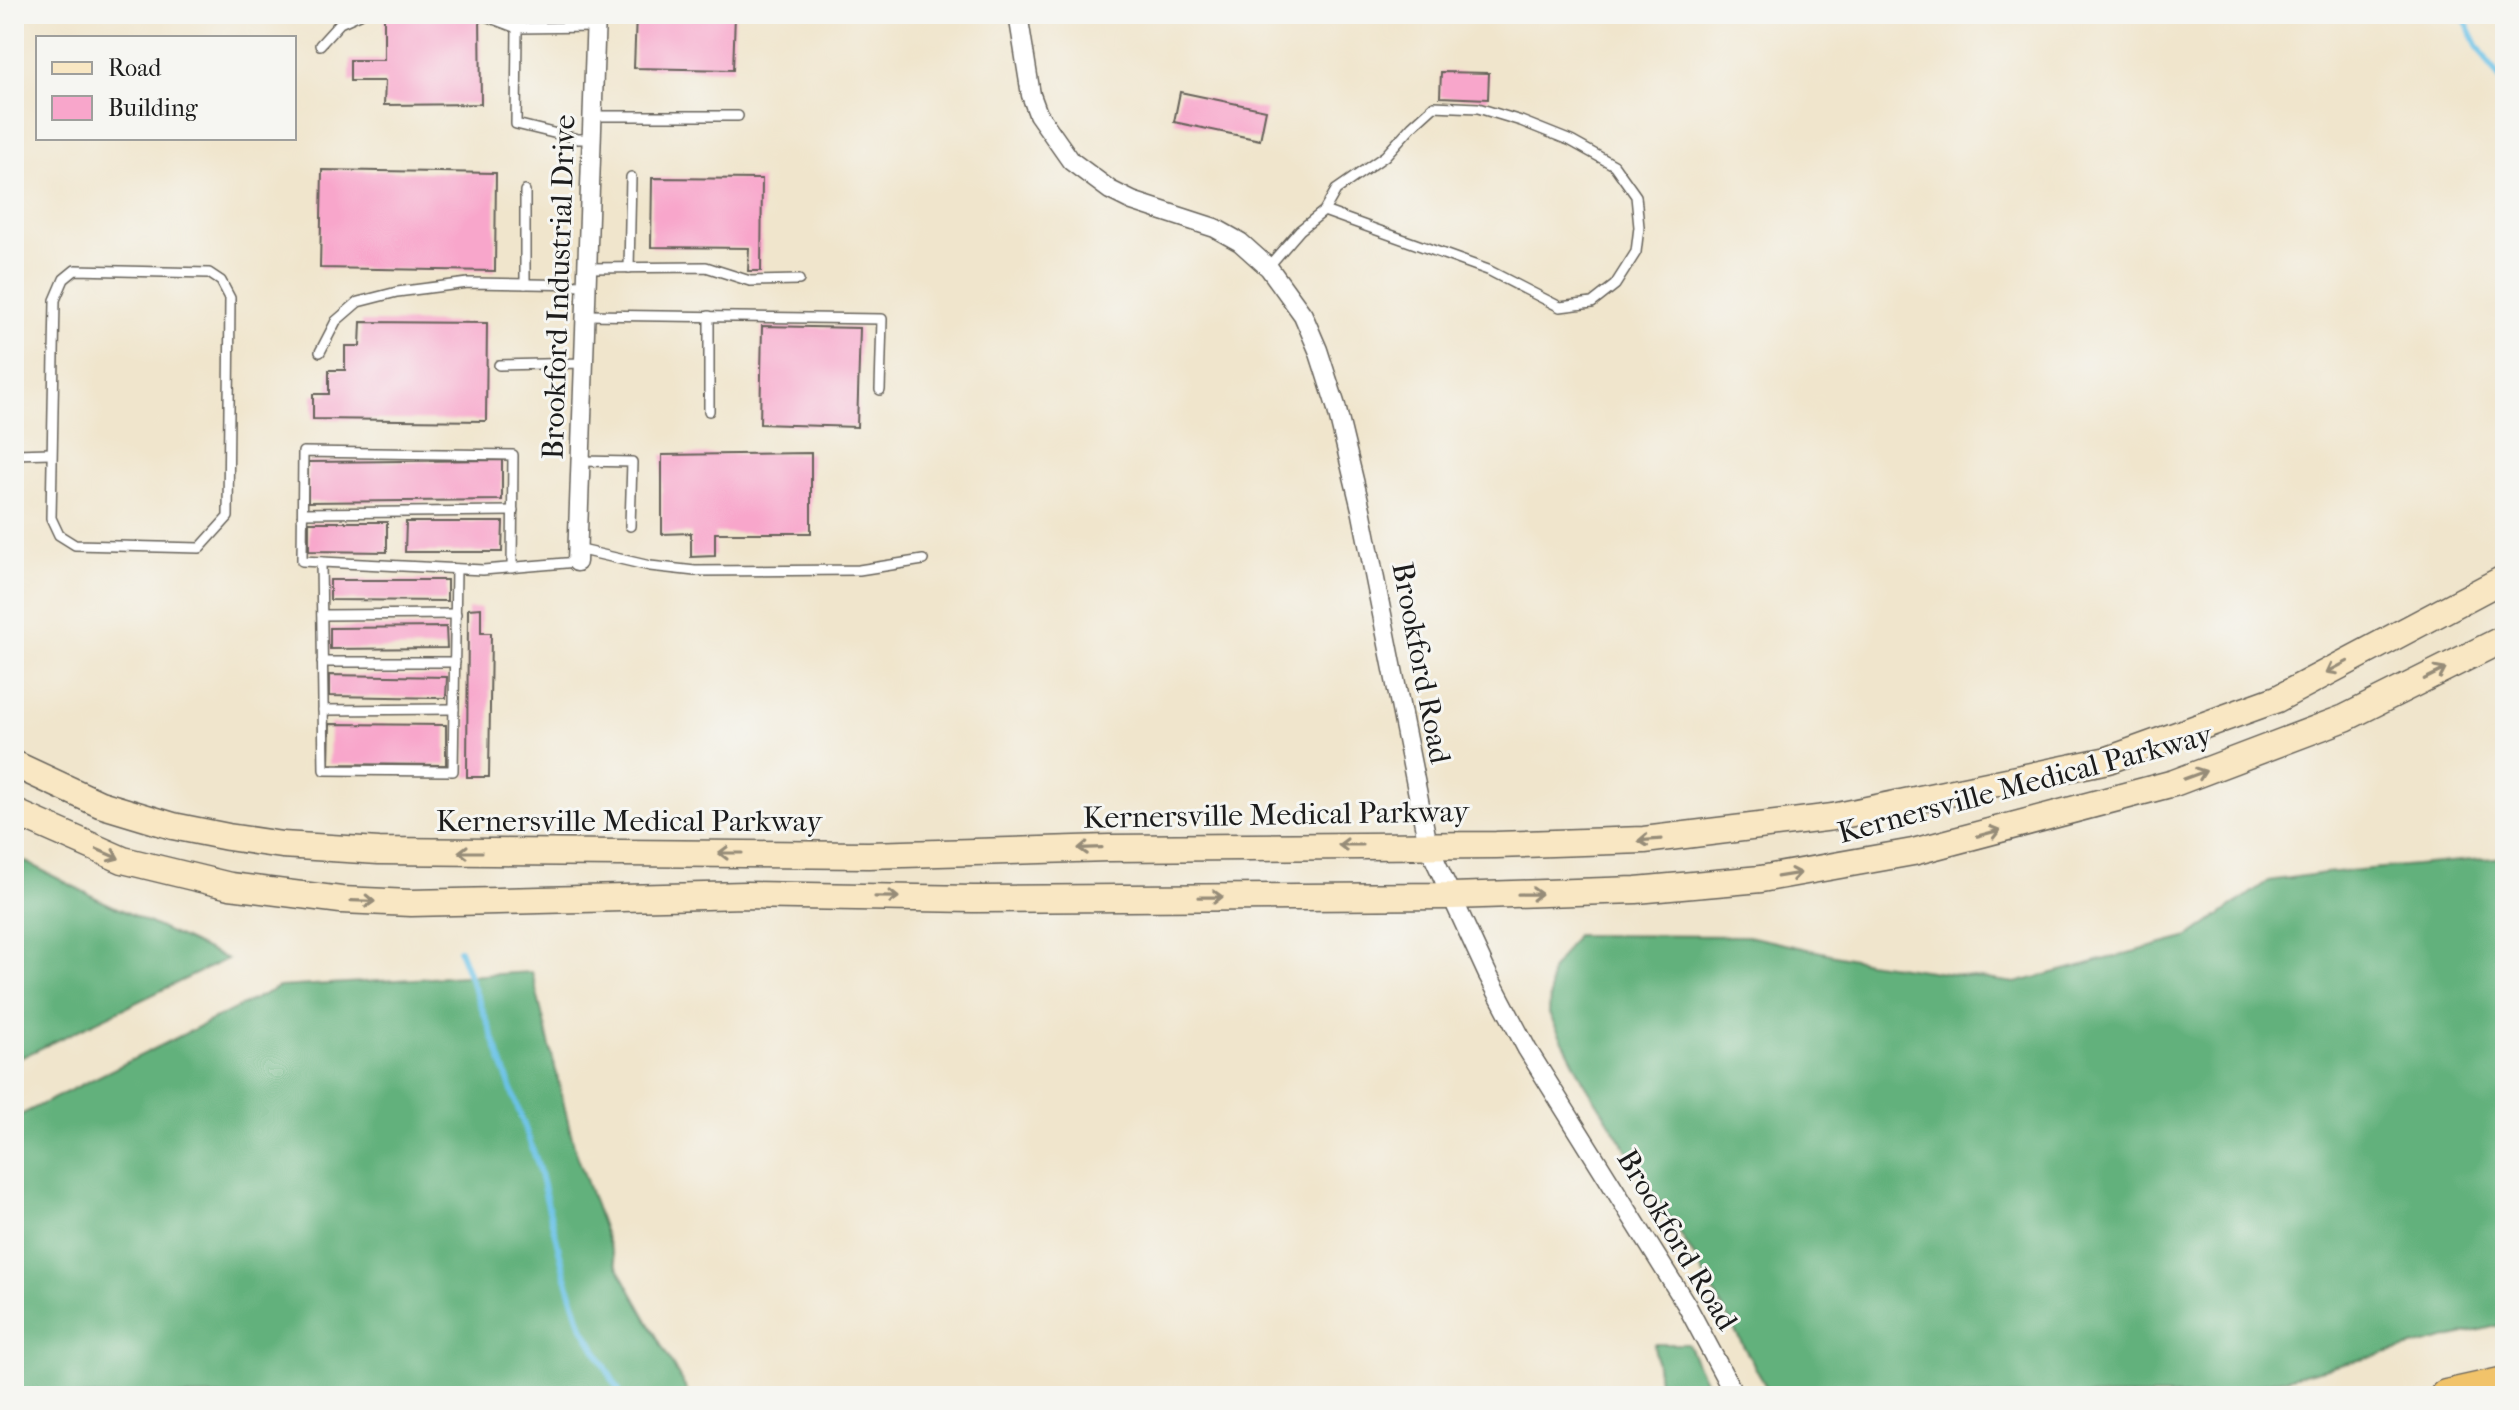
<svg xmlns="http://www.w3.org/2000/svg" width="2519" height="1410" font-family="'IM FELL French Canon',serif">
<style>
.forest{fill:#62b17c;stroke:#3f664c;stroke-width:2}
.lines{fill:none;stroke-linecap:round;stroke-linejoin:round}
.stream{stroke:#6ac2e7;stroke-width:6}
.building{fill:#f8a6cb}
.service-casing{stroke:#66625a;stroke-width:12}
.minor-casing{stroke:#66625a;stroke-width:21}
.secondary-casing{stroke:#66625a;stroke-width:29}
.motorway-casing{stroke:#66625a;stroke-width:35}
.service{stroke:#fff;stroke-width:9}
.minor{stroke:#fff;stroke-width:18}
.secondary{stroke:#f9e7c3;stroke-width:26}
.motorway{stroke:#f1c36a;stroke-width:32}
.oneway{stroke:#968c78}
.labels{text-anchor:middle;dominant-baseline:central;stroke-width:6;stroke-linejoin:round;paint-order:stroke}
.street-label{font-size:30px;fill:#1c1c1c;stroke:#f6f6f2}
</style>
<rect width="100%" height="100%" fill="#f6f6f2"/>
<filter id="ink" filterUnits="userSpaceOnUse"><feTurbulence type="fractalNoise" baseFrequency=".0125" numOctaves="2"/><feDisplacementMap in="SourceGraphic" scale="16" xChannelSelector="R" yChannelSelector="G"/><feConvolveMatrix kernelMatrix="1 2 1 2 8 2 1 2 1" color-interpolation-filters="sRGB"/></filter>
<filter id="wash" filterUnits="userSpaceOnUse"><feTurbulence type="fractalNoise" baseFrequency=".006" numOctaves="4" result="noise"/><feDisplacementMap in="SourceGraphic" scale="32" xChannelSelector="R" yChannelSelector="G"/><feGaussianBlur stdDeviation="1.8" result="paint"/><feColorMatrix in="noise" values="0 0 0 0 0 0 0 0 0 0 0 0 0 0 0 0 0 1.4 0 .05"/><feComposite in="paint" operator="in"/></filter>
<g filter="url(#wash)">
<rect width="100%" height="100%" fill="#f0e5cc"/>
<g class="forest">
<polygon points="14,856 98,899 227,959 14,1061"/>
<polygon points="2505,857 2505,1324 2214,1396 1771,1396 1691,1251 1584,1082 1549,1014 1551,971 1576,935 1748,936 1867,962 2015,983 2189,937 2268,881 2325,873"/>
<polygon points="532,972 574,1146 616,1264 690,1396 14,1396 14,1118 279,987"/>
<polygon points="1654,1344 1688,1344 1712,1396 1661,1396"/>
</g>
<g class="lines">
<g class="stream">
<polyline points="2462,14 2478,47 2505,87"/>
<polyline points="459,950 490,1029 537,1162 565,1274 581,1324 622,1396"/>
</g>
</g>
<g id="blocks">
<g class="building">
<polygon points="636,14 735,14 733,70 634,68"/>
<polygon points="480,15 481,104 384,105 385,81 350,81 350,60 384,60 384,16"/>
<polygon points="1441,72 1489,73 1488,99 1440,97"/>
<polygon points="1180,92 1266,110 1260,140 1174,122"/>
<polygon points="322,170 496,173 495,271 320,268"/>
<polygon points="652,178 762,179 761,271 748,271 749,248 651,247"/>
<polygon points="361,322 487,323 486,421 313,419 313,394 329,394 329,370 345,370 345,346 360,346"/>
<polygon points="762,326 860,328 857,427 760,424"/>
<polygon points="811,453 811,533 715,533 715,556 691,557 691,533 662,534 662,455"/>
<polygon points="502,460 502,500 308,502 308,462"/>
<polygon points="309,522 387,522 387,552 309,551"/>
<polygon points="406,522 503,522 502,552 405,552"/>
<polygon points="330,580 447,580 447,601 330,600"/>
<polygon points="481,608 481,633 491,633 489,777 467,777 468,609"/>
<polygon points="446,627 447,648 330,649 330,628"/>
<polygon points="329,675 447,677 446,698 329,696"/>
<polygon points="330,724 446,725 446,765 329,764"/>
</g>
</g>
</g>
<g filter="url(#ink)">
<use href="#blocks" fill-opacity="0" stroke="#66625a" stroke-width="2"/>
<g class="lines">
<defs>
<g id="service">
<polyline points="480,14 517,28"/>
<polyline points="320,45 340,23 360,14"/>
<polyline points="593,116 738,116"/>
<polyline points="592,139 578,139 516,124 517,28 596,27"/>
<polyline points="1268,267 1300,230 1324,211 1336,190 1385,156 1412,126 1434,106 1478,108 1521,121 1571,141 1614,165 1636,196 1639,227 1636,252 1615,285 1592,303 1560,307 1488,270 1324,211"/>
<polyline points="587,268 706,267 750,281 799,280"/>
<polyline points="629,268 631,177"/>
<polygon points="75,270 209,273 221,281 230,298 228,517 200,548 75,545 59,535 51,518 55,300 64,279"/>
<polyline points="525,284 525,191"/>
<polyline points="586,315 882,319 880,390"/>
<polyline points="709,316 709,411"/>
<polyline points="320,352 336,321 358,302 397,292 468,283 587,285"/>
<polyline points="499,365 584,363"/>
<polyline points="14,454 51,453"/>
<polyline points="581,461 632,462 630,526"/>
<polyline points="303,513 513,511"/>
<polyline points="577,549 650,566 695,571 859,570 923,560"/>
<polyline points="321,562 324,770 453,771 456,569"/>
<polyline points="512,568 513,455 303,452 302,561 483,570 577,562"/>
<polyline points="322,615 456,614"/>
<polyline points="322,662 455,662"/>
<polyline points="323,710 454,709"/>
</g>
<g id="minor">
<polyline points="1018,14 1031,95 1038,114 1071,161 1110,190 1132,201 1215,228 1240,242 1269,268 1303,315 1318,350 1336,406 1361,509 1428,845 1487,973 1527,1049 1686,1304 1735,1396"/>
<polyline points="577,562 596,14"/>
</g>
<g id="secondary">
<polyline points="14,764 100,804 173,826 228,837 282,845 379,851 868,855 1109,848 1496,845 1644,840 1833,817 2108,760 2277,699 2505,578"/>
<polyline points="14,812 123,860 230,886 341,900 411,903 746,895 973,899 1452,896 1636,890 1761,879 1913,852 2174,783 2345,718 2505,638"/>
</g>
<polyline id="motorway" points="2446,1396 2505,1383"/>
</defs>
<use href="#service" class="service-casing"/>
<use href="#minor" class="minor-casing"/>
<use href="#secondary" class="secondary-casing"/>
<use href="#motorway" class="motorway-casing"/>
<use href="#service" class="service"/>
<use href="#minor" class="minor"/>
<use href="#secondary" class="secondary"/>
<use href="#motorway" class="motorway"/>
</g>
<defs><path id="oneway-shaft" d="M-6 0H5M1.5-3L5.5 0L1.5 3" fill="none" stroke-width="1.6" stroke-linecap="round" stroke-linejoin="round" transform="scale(2)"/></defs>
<g class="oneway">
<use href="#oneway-shaft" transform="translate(2337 667) rotate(152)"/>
<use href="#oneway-shaft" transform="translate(2435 674) rotate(-26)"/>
<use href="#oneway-shaft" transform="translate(2195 775) rotate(-20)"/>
<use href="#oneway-shaft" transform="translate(1989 833) rotate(-15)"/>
<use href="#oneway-shaft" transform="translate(1650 840) rotate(176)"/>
<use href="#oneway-shaft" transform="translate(1350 845) rotate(180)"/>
<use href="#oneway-shaft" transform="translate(1090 848) rotate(178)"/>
<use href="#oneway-shaft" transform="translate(470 852) rotate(-180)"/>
<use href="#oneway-shaft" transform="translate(730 853) rotate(-180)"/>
<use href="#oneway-shaft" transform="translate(108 854) rotate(23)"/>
<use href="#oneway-shaft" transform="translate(1789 875) rotate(-9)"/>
<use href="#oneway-shaft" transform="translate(1530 894) rotate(-1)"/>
<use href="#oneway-shaft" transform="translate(887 897) rotate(1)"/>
<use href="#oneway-shaft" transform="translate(1211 897) rotate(-1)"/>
<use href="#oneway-shaft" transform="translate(363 901) rotate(2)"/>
</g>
</g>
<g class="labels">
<g class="street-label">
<text transform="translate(559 287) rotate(-88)">Brookford Industrial Drive</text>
<text transform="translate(1421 663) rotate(79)">Brookford Road</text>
<text transform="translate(2025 784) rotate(-15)">Kernersville Medical Parkway</text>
<text transform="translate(1276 815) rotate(-1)">Kernersville Medical Parkway</text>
<text x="629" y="821">Kernersville Medical Parkway</text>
<text transform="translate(1677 1240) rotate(59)">Brookford Road</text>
</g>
</g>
<rect width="2519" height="1410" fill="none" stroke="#f6f6f2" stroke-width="48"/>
<rect x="36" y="36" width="260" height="104" fill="#f6f6f2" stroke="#9f9f9c" stroke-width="2"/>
<rect x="52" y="62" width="40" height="12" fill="#f9e7c3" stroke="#9f9f9c" stroke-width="2"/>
<text x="108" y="76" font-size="24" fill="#1c1c1c">Road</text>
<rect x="52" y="96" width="40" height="24" fill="#f8a6cb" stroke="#9f9f9c" stroke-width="2"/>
<text x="108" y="116" font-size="24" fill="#1c1c1c">Building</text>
</svg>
